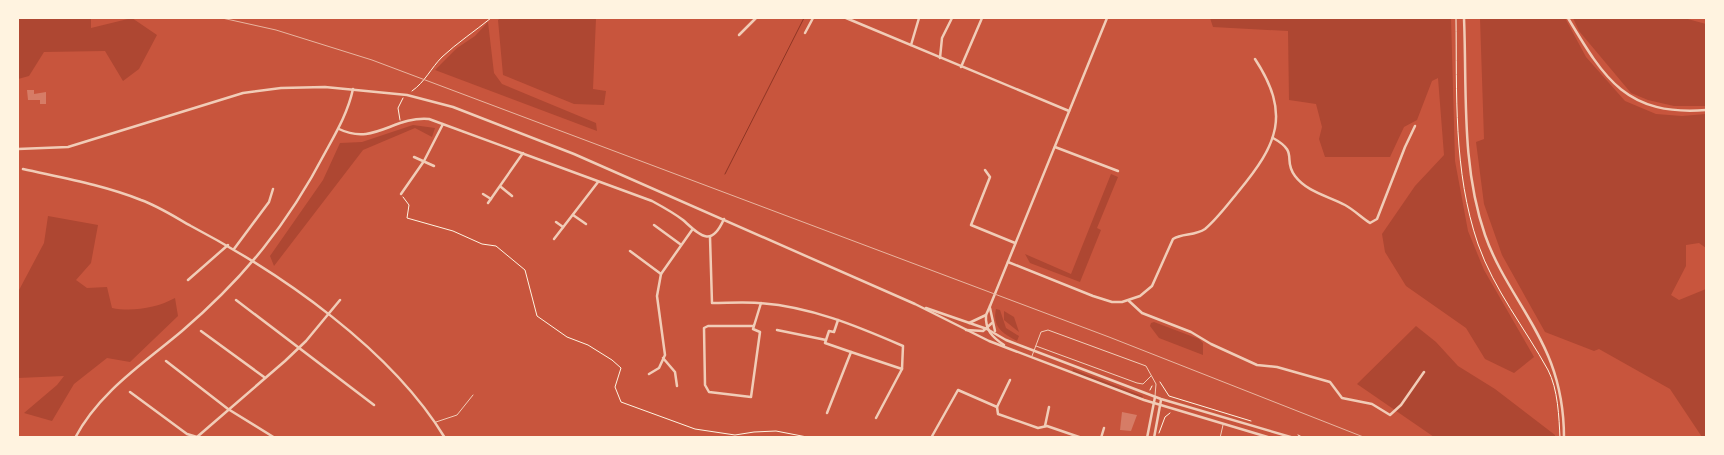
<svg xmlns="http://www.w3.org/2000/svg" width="1724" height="455" font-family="'Asap Condensed',sans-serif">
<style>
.green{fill:#ae4732}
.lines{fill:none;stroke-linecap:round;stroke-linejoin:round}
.stream{stroke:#8f3625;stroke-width:1}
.building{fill:#d67c66}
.path{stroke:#fff3e0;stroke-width:1}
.service{stroke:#f1ccb7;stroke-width:1}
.minor{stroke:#f1ccb7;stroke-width:2.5}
.tertiary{stroke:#f1ccb7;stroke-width:2.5}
.rail{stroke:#e9b49f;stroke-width:1}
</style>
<rect width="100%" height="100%" fill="#c8553d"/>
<g class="green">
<polygon points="18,18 91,18 91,28 132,18 157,35 139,69 123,81 105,51 44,52 29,76 18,79"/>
<polygon points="501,18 596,18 593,89 606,91 604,105 574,104 503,75 498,20"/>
<polygon points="1210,18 1451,18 1455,161 1468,231 1484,270 1534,357 1514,373 1485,359 1466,328 1406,286 1385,252 1382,234 1415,186 1444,155 1438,78 1432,81 1417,120 1404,127 1390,157 1325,157 1319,139 1322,127 1316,104 1289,100 1288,31 1213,27"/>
<polygon points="1480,18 1565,18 1586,57 1625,101 1656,114 1682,116 1706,114 1706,248 1699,243 1686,245 1686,266 1671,295 1679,300 1706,289 1706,437 1702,437 1670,389 1599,349 1594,351 1545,332 1502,255 1484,204 1476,142 1484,139"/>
<polygon points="1573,18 1684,18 1706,24 1706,106 1674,106 1648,100 1631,93 1579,31"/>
<polygon points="488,22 494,73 502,84 596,123 597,131 435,70 457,48 475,36"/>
<polygon points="413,125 435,128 432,137 415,128 363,150 274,266 270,256 323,180 340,143 362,142"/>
<polygon points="1111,174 1118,177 1097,228 1101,230 1080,282 1030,263 1025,254 1071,274"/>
<path d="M 48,216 L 98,225 L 91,263 L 76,280 L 87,288 L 107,287 L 112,308 C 132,312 157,308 175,298 L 178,316 L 130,362 L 107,358 L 74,384 L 52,421 L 24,413 L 57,385 L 64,376 L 18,378 L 18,292 L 44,243 Z"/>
<path d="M 996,309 L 1000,310 L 1006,328 L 1019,336 L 1017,341 C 1002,333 992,327 996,309 Z"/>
<polygon points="1004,311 1014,317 1019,332 1004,320"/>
<polygon points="1154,322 1199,339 1203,343 1203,355 1159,338 1150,326 1151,323"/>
<polygon points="1416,326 1436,342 1458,366 1495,389 1555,435 1555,437 1434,437 1357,384"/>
<polygon points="1073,369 1143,396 1142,398 1072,372"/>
</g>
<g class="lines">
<polyline class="stream" points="725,174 804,18"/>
</g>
<g class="building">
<polygon points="27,90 34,90 34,94 46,92 46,104 40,104 40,100 28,100"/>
<polygon points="1122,412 1137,415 1131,431 1120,430"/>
</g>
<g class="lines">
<g class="path">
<path d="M 1456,18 C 1457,93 1453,171 1478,244 C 1494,290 1525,328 1548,370 C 1558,389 1559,417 1560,438"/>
<path d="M 412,91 C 425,82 431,68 442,57 C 457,43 475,31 491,18"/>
<polyline points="400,120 398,108 403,98"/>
<polyline points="403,197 409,205 407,218 453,231 482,244 496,246 525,270 537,316 567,337 588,345 612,360 621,368 615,387 621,402 695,429 735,435 754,432 776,431 812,438"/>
<polyline points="1160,382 1169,396 1251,421"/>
<polyline points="1150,390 1152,386"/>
<polyline points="1159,433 1165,417 1170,413"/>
<polyline points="1298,435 1304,438"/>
</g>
<g class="service">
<polyline points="1036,346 1137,383 1143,384 1151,376"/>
<polyline points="1032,356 1041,332 1048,330 1146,366 1156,384 1155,396"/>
<polyline points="436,422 457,415 473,395"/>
<polyline points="1220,438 1223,425"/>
</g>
<g class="minor">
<polyline points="846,18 1069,111"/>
<polyline points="805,33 813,18"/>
<polyline points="739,35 756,18"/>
<polyline points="911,45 919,18"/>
<polyline points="940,58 942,38 952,18"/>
<polyline points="961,67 982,18"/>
<path d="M 339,129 C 374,146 393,116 429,119 L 652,201 C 663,207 674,213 683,220 C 701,236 711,248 724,219"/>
<path d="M 1273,138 C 1300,153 1282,159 1295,176 C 1307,192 1328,196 1345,205 C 1354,210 1361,217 1370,223 L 1377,219 L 1405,147 L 1415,126"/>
<polyline points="1055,147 1118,171"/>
<polyline points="414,157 434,166"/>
<path d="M 23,169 C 63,178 103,185 141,200 C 158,206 175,217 191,226 C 282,274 391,349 445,438"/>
<polyline points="985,170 990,177 971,225 1015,243"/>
<polyline points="501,187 512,196"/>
<polyline points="401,194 424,161 443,124"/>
<polyline points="483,194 491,199"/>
<polyline points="488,203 523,153"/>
<polyline points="573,215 586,224"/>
<polyline points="556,222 563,227"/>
<polyline points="654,225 680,244"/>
<path d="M 710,237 L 712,303 C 727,303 743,302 758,303 C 809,306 857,326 903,346 L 902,369"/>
<polyline points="554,239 598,182"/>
<polyline points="234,249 269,202 273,189"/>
<polyline points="630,251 661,274"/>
<path d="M 1008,262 L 1093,296 L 1112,302 L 1122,302 L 1140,296 L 1152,286 L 1173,239 C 1182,233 1195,236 1205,229 C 1217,219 1228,204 1238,192 C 1278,144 1291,114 1255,59"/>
<polyline points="188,280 228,245"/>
<polyline points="236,300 374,405"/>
<polyline points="1129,301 1142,313 1191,332 1211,344 1257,365 1277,367 1330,382 1342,398 1372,404 1390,415 1401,405 1424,372"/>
<polyline points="990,306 1107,18"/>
<polyline points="753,326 708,326 704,328 705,385 709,392 751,397 760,332 753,329 761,303"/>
<polyline points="777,330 826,340"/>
<polyline points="201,331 264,377"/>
<polyline points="851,352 902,369 876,418"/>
<polyline points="663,358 675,372 677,386"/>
<polyline points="166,361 228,409 275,438"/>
<polyline points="649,374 659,368 665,355 657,296 661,274 692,230"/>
<polyline points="130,392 187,434 197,437 285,361 306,341 340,300"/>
<polyline points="997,407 998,414 1038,428 1047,426 1082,438"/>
<polyline points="827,413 851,352 825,343 829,331 834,332 838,320"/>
<polyline points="1045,426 1049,407"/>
<polyline points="931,438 958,390 997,407 1010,380"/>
<polyline points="1101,438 1104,428"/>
</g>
<g class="tertiary">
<path d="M 1464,18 C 1467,90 1461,166 1485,235 C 1501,281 1534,318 1551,363 C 1560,387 1564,412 1564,438"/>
<path d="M 1568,18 C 1605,80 1627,116 1706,110"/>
<polyline points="18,149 68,147 243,93 281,88 325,87 407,95 453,107 574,154 915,304 989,341 1144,400 1271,438"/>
<polyline points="926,308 987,329 1006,340 1161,399 1294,438"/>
<polyline points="990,308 995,331"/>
<path d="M 986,315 C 985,330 992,337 1004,345"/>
<polyline points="969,323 986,315 990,306"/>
<polyline points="966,330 983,331 992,323"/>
<path d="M 75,438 C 99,392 144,363 182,331 C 244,278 288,224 326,151 C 337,131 348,112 353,89"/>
<polyline points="1147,438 1155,397"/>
<polyline points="1154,438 1161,400"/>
</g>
<polyline class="rail" points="222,18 276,30 372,60 1109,337 1366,438"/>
</g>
<rect width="1724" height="455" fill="none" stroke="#fff3e0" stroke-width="38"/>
</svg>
